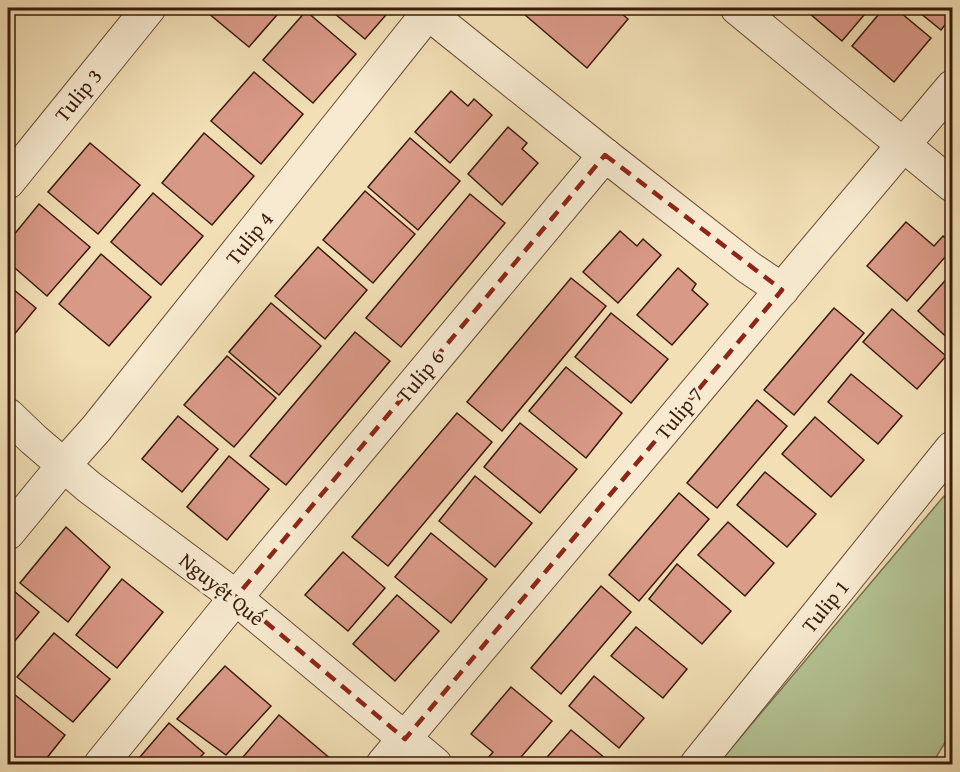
<svg xmlns="http://www.w3.org/2000/svg" width="960" height="772" font-family="'Gentium Book Plus',serif">
<style>
.green{fill:#b4c393;stroke:#786f50;stroke-width:1.5}
.building{fill:#d99987;stroke:#3b1b0c;stroke-width:1.5}
.lines{fill:none;stroke-linecap:round;stroke-linejoin:round}
.street-casing{stroke:#694c36;stroke-width:35}
.path{stroke:#3b1b0c;stroke-width:4;stroke-dasharray:4.5 3;stroke-linecap:butt}
.street{stroke:#f7ead0;stroke-width:33}
.marked{fill:none;stroke:#8f2418;stroke-width:4.5;stroke-dasharray:12 8;stroke-linejoin:round}
.labels{text-anchor:middle;dominant-baseline:central;stroke-width:6;stroke-linejoin:round;paint-order:stroke}
.street-label{font-size:21px;fill:#3b1b0c;stroke:#f7ead0}
</style>
<rect width="100%" height="100%" fill="#f2dfb6"/>
<filter id="stains"><feTurbulence type="fractalNoise" baseFrequency=".00333" numOctaves="4"/><feColorMatrix values="0 0 0 0 .2 0 0 0 0 .09 0 0 0 0 .02 0 0 0 .5 -.17"/></filter>
<radialGradient id="worn" r=".72"><stop offset=".6" stop-color="#630" stop-opacity="0"/><stop offset="1" stop-color="#630" stop-opacity=".3"/></radialGradient>
<polygon class="green" points="944,496 952,504 952,731 932,764 718,764"/>
<g class="building">
<polygon points="202,8 283,8 249,47"/>
<polygon points="328,8 392,8 365,39"/>
<polygon points="517,8 615,8 628,19 587,68"/>
<polygon points="803,8 870,8 842,41"/>
<polygon points="884,8 895,8 931,38 894,82 852,46"/>
<polygon points="914,8 952,8 952,16 941,30"/>
<polygon points="306,11 356,54 313,103 263,60"/>
<polygon points="254,72 303,114 261,164 211,121"/>
<polygon points="451,91 468,106 474,99 492,115 450,163 415,132"/>
<polygon points="508,127 527,143 522,149 538,163 502,205 468,174"/>
<polygon points="204,133 254,176 212,225 162,183"/>
<polygon points="410,138 460,181 418,230 368,187"/>
<polygon points="90,143 140,185 98,234 48,192"/>
<polygon points="365,191 415,234 373,283 323,240"/>
<polygon points="153,193 203,236 161,285 111,242"/>
<polygon points="470,194 505,223 401,347 366,318"/>
<polygon points="39,204 90,247 47,296 8,262 8,242"/>
<polygon points="906,222 934,246 943,236 952,244 952,249 907,301 867,266"/>
<polygon points="620,231 637,246 643,239 661,255 618,303 583,272"/>
<polygon points="318,247 367,290 325,339 275,296"/>
<polygon points="101,254 151,297 109,346 59,304"/>
<polygon points="678,268 696,284 692,290 708,304 672,345 637,315"/>
<polygon points="952,273 952,342 918,311"/>
<polygon points="571,278 606,306 502,431 467,402"/>
<polygon points="8,285 36,308 8,342"/>
<polygon points="271,303 321,346 279,395 229,352"/>
<polygon points="834,308 864,333 794,415 764,390"/>
<polygon points="892,309 946,356 917,389 863,342"/>
<polygon points="611,313 668,359 631,403 575,357"/>
<polygon points="355,332 390,361 286,485 250,456"/>
<polygon points="227,356 276,398 234,447 184,405"/>
<polygon points="566,367 622,413 586,458 529,411"/>
<polygon points="851,374 902,416 878,444 828,402"/>
<polygon points="757,400 787,426 717,508 687,483"/>
<polygon points="457,413 492,442 388,566 352,537"/>
<polygon points="178,416 218,449 182,492 142,459"/>
<polygon points="815,417 864,460 831,497 782,454"/>
<polygon points="520,423 577,469 540,513 484,467"/>
<polygon points="229,456 269,489 227,540 187,507"/>
<polygon points="765,472 816,514 787,547 737,505"/>
<polygon points="475,476 532,523 495,567 439,521"/>
<polygon points="679,493 709,519 639,601 609,575"/>
<polygon points="728,522 774,563 745,596 698,555"/>
<polygon points="66,527 110,567 68,622 20,583"/>
<polygon points="431,533 487,579 451,623 395,577"/>
<polygon points="343,552 385,588 348,631 305,595"/>
<polygon points="677,564 731,611 702,644 649,599"/>
<polygon points="122,579 163,612 117,668 76,635"/>
<polygon points="8,586 39,612 8,649"/>
<polygon points="601,586 631,612 561,694 531,668"/>
<polygon points="397,595 439,631 395,681 353,644"/>
<polygon points="636,627 687,669 663,698 611,656"/>
<polygon points="54,633 110,679 73,722 17,677"/>
<polygon points="225,666 271,706 226,755 177,719"/>
<polygon points="594,676 644,718 619,748 569,706"/>
<polygon points="511,687 552,721 515,764 495,764 488,758 493,752 471,734"/>
<polygon points="9,690 65,735 42,764 11,764 8,762 8,691"/>
<polygon points="279,715 332,760 328,764 237,764"/>
<polygon points="169,723 204,753 194,764 134,764"/>
<polygon points="571,730 611,763 609,764 541,764"/>
</g>
<g class="lines">
<defs>
<g id="street">
<polyline points="737,8 952,185"/>
<polyline points="428,13 605,155 748,267 782,290"/>
<polyline points="8,182 149,8"/>
<polyline points="8,415 33,439 89,487 236,597 250,610 435,764"/>
<polyline points="8,533 63,466 96,429 432,8"/>
<polyline points="101,764 242,590 605,155"/>
<polyline points="383,764 952,87"/>
<polyline points="697,764 952,448"/>
</g>
</defs>
<use href="#street" class="street-casing"/>
<polyline class="path" points="944,764 952,754"/>
<use href="#street" class="street"/>
</g>
<path class="marked" d="M 605,155 L 782,290 L 405,739 L 236,597 Z"/>
<g class="labels">
<g class="street-label">
<text transform="translate(78 95) rotate(-51)">Tulip 3</text>
<text transform="translate(249 238) rotate(-51)">Tulip 4</text>
<text transform="translate(420 376) rotate(-50)">Tulip 6</text>
<text transform="translate(679 413) rotate(-50)">Tulip 7</text>
<text transform="translate(222 589) rotate(39)">Nguyệt Quế</text>
<text transform="translate(825 606) rotate(-51)">Tulip 1</text>
</g>
</g>
<rect width="960" height="772" fill="none" stroke="#f2dfb6" stroke-width="30"/>
<rect x="9" y="9" width="942" height="754" fill="none" stroke="#3b1b0c" stroke-width="3"/>
<rect x="15" y="15" width="930" height="742" fill="none" stroke="#3b1b0c" stroke-width="1.5"/>
<rect width="100%" height="100%" filter="url(#stains)"/>
<rect width="100%" height="100%" fill="url(#worn)"/>
</svg>
